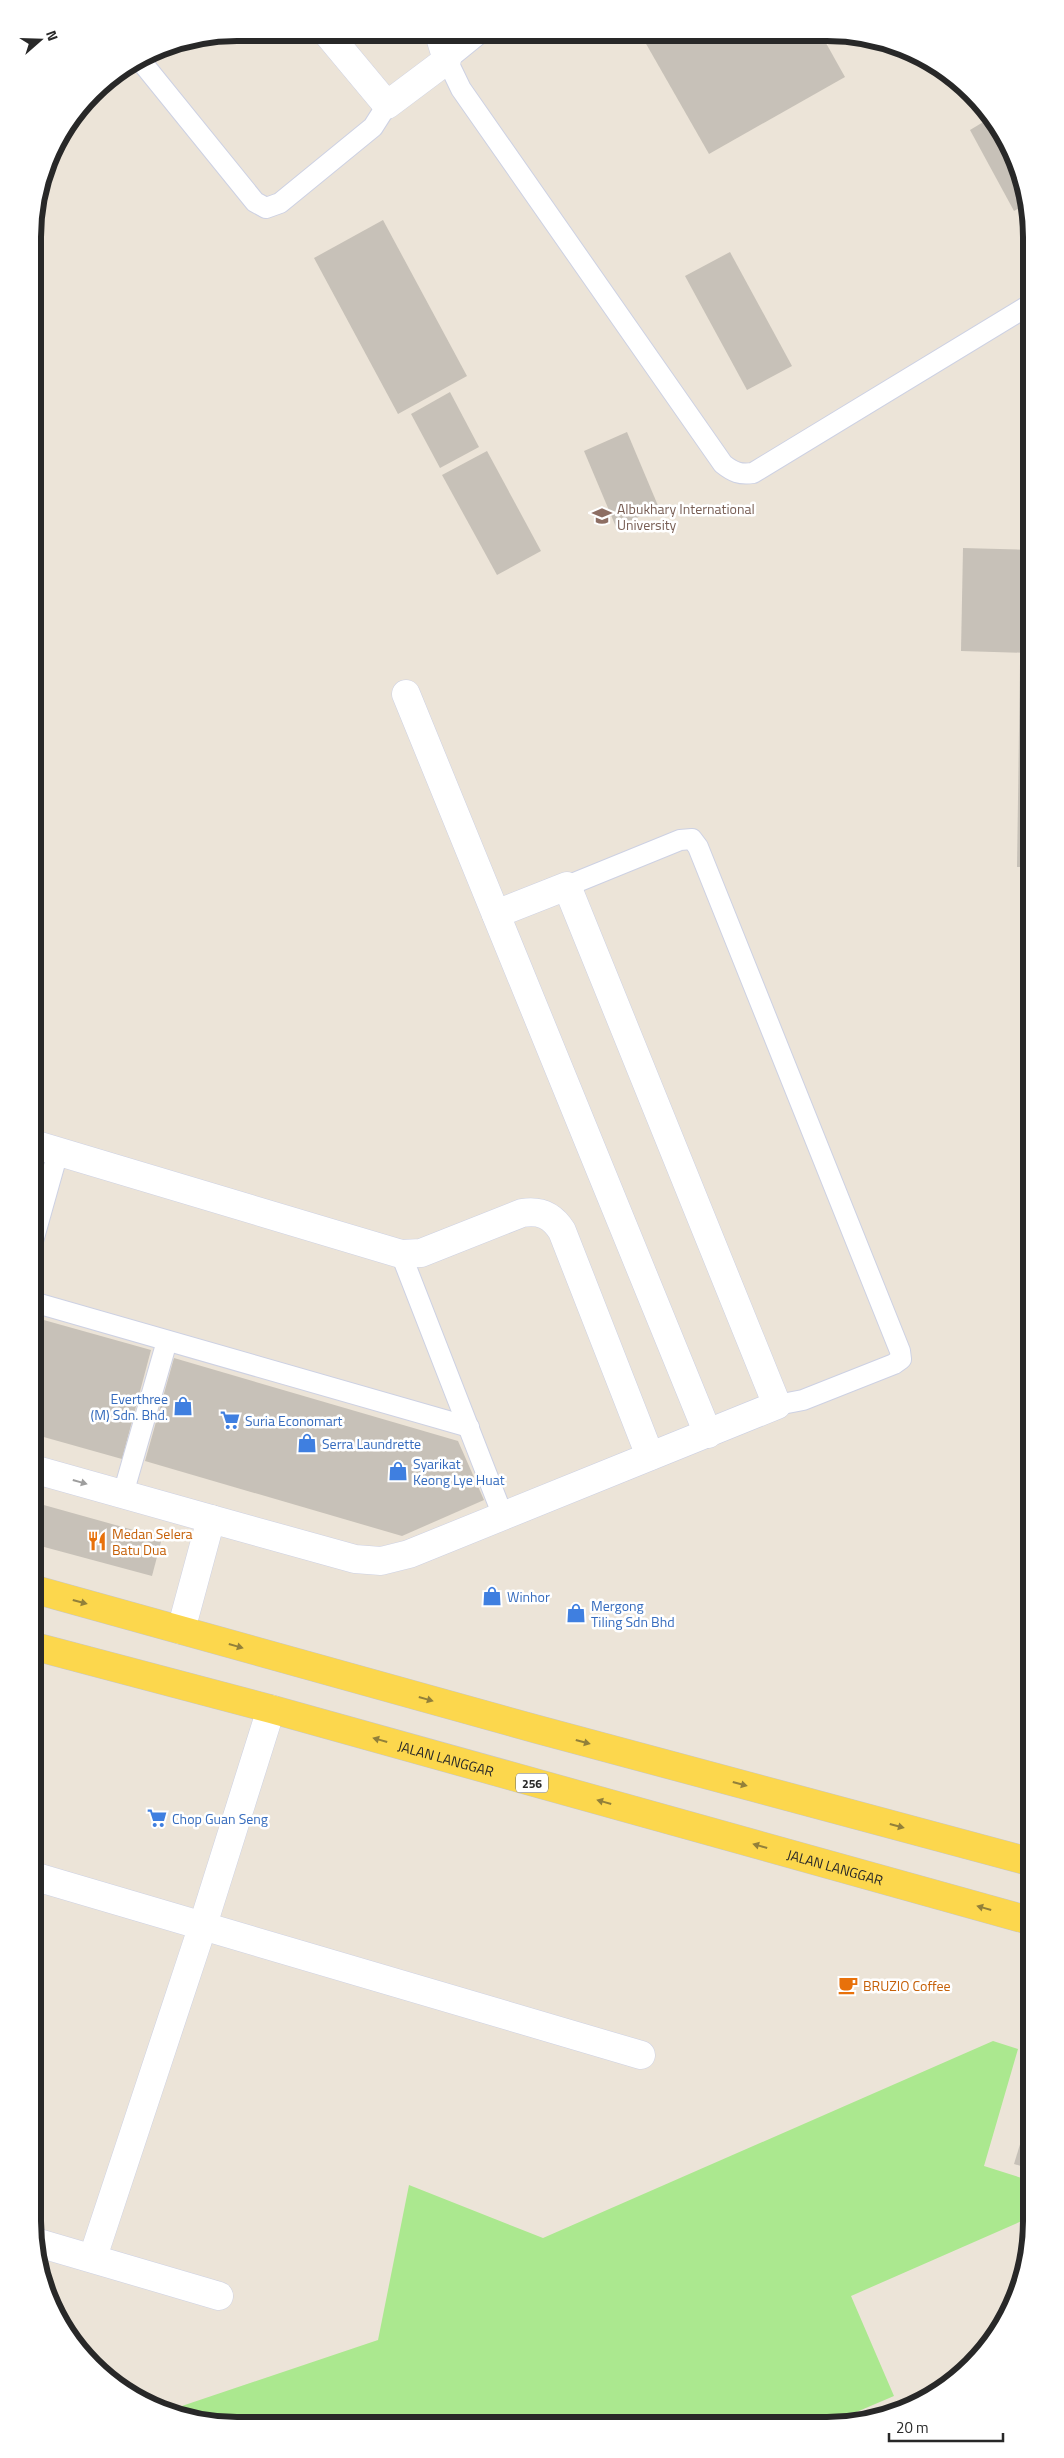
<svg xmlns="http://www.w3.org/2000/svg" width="1064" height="2458" font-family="'Titillium Web',sans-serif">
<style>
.green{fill:#abe88f}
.building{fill:#c7c1b8}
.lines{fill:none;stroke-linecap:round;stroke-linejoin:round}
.service-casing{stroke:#cdd1e3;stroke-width:22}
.minor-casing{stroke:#cdd1e3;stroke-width:29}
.primary-casing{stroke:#c7c7c7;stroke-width:29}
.service{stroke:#fff;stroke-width:20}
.minor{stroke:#fff;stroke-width:28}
.primary{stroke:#fcd74d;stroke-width:28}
.oneway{fill:#9e9e9e}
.oneway2{fill:#92803a}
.labels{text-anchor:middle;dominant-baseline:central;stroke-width:5;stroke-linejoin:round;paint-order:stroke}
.shield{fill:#fff;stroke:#686868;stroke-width:1}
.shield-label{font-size:12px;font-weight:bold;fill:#282828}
.education-label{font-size:14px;fill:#785e54;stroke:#fff;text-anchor:start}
.shop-label{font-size:14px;fill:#366cbe;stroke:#fff;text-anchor:start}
.food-label{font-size:14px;fill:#c56008;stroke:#fff;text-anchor:start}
.street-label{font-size:14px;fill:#282828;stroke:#fff}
.rim{fill:none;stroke:#282828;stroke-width:6}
</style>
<rect width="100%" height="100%" fill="#ece4d8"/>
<polygon class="green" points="993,2041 1018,2049 984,2166 1031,2181 1031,2217 851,2296 894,2396 826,2425 198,2422 167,2411 378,2340 409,2185 543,2238"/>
<g class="building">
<polygon points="641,35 822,36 845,77 709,154"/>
<polygon points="990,118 1004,135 1024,184 1027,204 1014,211 970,130"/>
<polygon points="383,220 467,376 398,414 314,258"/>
<polygon points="730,252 792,366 747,390 685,276"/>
<polygon points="450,392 479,447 440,468 411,414"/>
<polygon points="627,432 659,508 616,527 584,451"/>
<polygon points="487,451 541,551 497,575 442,475"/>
<polygon points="963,548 1031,550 1031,653 961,651"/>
<polygon points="1020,663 1031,664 1031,867 1017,867"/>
<polygon points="33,1317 151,1350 122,1459 33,1434"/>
<polygon points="174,1358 458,1441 484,1500 402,1536 145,1461"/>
<polygon points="33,1502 162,1538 152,1576 33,1544"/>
<polygon points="1031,2108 1031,2169 1014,2164"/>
</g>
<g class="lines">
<defs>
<g id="service">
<path d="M 479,34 L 447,60 L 461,89 L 723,464 C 733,472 740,475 753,473 L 1031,304"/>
<polyline points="140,60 255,202 266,208 280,203 373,127 387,105"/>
<polyline points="567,886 680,840 692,839 698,847 900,1351 901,1359 894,1364 803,1400 777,1405"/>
<polyline points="33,1241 58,1152"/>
<polyline points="401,1254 503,1516"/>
<polyline points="33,1302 469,1427"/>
<polyline points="123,1494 167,1341"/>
</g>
<g id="minor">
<polyline points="327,33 387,105 447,60 439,34"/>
<polyline points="406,694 708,1434"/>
<path d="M 33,1144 L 401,1254 L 421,1253 L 522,1213 C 540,1210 552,1215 562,1231 L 650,1456"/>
<polyline points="33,1469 211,1519"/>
<polyline points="181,1630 211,1519 355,1559 381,1561 409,1554 777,1405 567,886 496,914"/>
<polyline points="33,1876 641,2055"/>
<polyline points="35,2242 219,2296"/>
<polyline points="93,2257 202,1928 271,1709"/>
</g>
<g id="primary">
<polyline points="33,1589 536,1729 1031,1862"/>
<path id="s1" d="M 33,1646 L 271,1709 L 1031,1921"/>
</g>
</defs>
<use href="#service" class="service-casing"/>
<use href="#minor" class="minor-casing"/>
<use href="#primary" class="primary-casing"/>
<use href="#service" class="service"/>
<use href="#minor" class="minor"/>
<use href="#primary" class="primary"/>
</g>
<defs><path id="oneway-solid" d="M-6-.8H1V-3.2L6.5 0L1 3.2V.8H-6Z" transform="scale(1.25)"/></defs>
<use class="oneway" href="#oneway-solid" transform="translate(80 1482) rotate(16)"/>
<g class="oneway2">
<use href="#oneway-solid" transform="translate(80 1602) rotate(15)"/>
<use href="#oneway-solid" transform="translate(236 1646) rotate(16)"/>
<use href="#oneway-solid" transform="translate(426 1699) rotate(16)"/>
<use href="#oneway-solid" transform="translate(380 1740) rotate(-164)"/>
<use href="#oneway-solid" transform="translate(583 1742) rotate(15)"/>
<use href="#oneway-solid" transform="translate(740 1784) rotate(15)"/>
<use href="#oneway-solid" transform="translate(604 1802) rotate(-164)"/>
<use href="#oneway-solid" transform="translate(897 1826) rotate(15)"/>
<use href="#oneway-solid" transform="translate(760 1846) rotate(-164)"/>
<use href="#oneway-solid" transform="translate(984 1908) rotate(-164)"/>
</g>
<defs>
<symbol id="university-bare" viewBox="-9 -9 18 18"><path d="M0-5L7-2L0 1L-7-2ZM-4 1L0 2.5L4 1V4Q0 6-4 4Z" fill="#8d6e63" stroke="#fff" stroke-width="2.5" paint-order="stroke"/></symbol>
<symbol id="shop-bare" viewBox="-9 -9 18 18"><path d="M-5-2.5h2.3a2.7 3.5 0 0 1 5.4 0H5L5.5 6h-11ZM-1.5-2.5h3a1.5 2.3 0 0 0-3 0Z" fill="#3f7fe0" stroke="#fff" stroke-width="2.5" paint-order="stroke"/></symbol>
<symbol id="supermarket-bare" viewBox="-9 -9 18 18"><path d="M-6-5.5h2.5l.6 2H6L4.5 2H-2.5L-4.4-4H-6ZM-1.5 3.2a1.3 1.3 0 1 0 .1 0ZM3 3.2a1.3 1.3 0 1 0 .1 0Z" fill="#3f7fe0" stroke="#fff" stroke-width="2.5" paint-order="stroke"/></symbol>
<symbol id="restaurant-bare" viewBox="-9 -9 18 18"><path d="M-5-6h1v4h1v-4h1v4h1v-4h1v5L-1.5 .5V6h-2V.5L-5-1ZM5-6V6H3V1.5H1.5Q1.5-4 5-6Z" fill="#e8710a" stroke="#fff" stroke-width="2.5" paint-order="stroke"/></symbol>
<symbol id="cafe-bare" viewBox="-9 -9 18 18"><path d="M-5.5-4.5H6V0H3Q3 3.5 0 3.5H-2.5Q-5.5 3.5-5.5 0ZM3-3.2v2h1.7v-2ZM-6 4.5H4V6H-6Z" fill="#e8710a" stroke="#fff" stroke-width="2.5" paint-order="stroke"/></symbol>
</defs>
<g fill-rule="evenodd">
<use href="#university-bare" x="588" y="502" width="28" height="28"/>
<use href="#shop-bare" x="169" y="1392" width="28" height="28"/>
<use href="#supermarket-bare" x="216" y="1406" width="28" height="28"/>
<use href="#shop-bare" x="293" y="1429" width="28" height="28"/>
<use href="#shop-bare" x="384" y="1457" width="28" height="28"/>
<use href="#restaurant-bare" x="83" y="1527" width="28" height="28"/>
<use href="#shop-bare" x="478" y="1582" width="28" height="28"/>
<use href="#shop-bare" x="562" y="1599" width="28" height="28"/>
<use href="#supermarket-bare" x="143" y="1804" width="28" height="28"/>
<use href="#cafe-bare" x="834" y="1971" width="28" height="28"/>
</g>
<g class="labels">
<rect class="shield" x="516" y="1773.5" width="32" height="19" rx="4"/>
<g class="shield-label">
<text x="532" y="1783">256</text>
</g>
<g class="education-label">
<text x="617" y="508">Albukhary International<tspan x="617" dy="16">University</tspan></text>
</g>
<g class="shop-label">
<text x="168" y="1398" text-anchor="end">Everthree<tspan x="168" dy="16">(M) Sdn. Bhd.</tspan></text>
<text x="245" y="1420">Suria Economart</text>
<text x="322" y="1443">Serra Laundrette</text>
<text x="413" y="1463">Syarikat<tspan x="413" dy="16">Keong Lye Huat</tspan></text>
<text x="507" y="1596">Winhor</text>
<text x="591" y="1605">Mergong<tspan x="591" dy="16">Tiling Sdn Bhd</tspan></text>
<text x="172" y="1818">Chop Guan Seng</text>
</g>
<g class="food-label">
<text x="112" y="1533">Medan Selera<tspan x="112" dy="16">Batu Dua</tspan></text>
<text x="863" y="1985">BRUZIO Coffee</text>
</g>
<g class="street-label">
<text stroke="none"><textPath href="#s1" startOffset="428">JALAN LANGGAR</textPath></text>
<text stroke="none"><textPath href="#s1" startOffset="832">JALAN LANGGAR</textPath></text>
</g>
</g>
<path d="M0 0H1064V2458H0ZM237 41H827A196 196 0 0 1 1023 237V2221A196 196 0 0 1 827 2417H237A196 196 0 0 1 41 2221V237A196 196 0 0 1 237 41Z" fill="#fff" fill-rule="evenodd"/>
<path class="rim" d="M237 41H827A196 196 0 0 1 1023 237V2221A196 196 0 0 1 827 2417H237A196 196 0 0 1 41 2221V237A196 196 0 0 1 237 41Z"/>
<g transform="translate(40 40) rotate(70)" stroke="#ffffff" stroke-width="4" paint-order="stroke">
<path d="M0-4L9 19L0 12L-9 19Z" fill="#282828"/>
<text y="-8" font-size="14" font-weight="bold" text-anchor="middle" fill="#282828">N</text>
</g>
<path d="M889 2433v8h114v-8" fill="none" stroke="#282828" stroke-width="2.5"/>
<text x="896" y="2433" font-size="15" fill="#282828" stroke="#ffffff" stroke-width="4" paint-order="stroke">20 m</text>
</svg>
